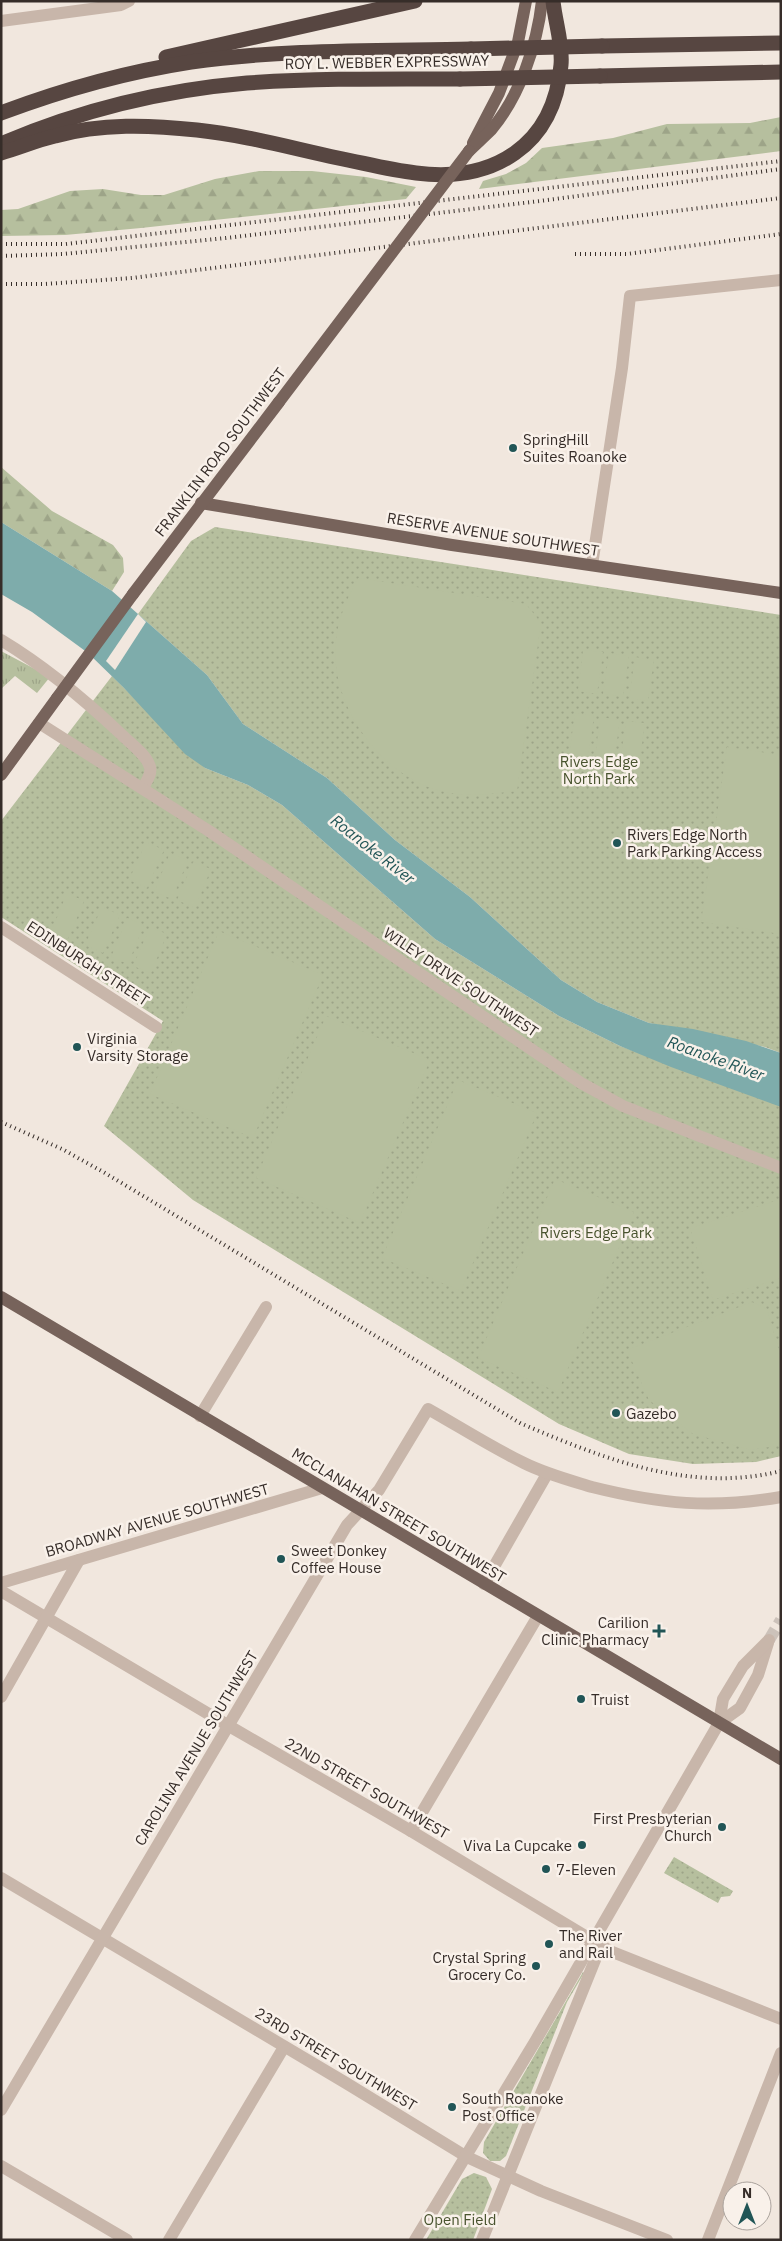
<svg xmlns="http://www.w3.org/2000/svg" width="782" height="2241" font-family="'IBM Plex Sans',sans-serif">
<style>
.grass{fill:url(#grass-tufts)}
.forest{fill:url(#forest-firs)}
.park{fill:url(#park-dots)}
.pitch{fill:#b6bf9e}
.water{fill:#7eacab}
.pier{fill:#f1e7de}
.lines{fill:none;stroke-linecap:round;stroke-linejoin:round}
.minor-tunnel{stroke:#ccc2ba;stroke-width:12;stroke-dasharray:12 6;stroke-linecap:butt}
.minor{stroke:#c8b6aa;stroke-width:12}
.major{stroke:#77635b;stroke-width:12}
.highway{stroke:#574641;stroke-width:15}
.rail{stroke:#362d29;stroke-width:4;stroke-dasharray:1 4;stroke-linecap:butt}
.major-bridge{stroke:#77635b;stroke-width:12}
.highway-bridge{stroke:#574641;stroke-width:15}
.poi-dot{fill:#215556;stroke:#f9f1ea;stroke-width:2}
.labels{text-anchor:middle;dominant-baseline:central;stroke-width:5;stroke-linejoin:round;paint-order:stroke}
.street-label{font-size:15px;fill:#362d29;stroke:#f9f1ea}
.poi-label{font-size:15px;fill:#362d29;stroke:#f9f1ea;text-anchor:start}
.park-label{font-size:15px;fill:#48532e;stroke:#f9f1ea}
.water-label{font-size:16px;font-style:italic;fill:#215556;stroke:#f9f1ea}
</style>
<defs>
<pattern id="grass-tufts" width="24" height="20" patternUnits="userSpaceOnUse" patternTransform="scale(1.25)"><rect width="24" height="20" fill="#b6bf9e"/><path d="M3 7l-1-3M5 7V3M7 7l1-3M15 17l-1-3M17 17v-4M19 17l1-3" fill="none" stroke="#9da488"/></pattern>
<pattern id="forest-firs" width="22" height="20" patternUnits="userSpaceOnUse" patternTransform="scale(1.25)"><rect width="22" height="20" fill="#b6bf9e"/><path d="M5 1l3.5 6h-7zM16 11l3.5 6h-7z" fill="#9da488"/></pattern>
<pattern id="park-dots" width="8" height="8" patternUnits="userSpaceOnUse" patternTransform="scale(1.25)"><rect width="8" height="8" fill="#b6bf9e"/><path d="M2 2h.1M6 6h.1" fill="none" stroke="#9da488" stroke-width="1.8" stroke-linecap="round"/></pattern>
</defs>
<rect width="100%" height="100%" fill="#f1e7de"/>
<polygon class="grass" points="1,651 50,677 37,693 15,676 1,689"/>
<g class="forest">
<polygon points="781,117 781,151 479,189 483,181 506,174 526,163 542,148 613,138 667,124 750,123"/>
<polygon points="259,171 312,171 366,177 416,187 406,199 141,228 65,235 1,236 1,210 18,209 70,191 103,189 141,195 164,195 215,179"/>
<polygon points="1,467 52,511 113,545 123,558 124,572 112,591 1,522"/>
</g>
<g class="park">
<polygon points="215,527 781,615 781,1053 765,1047 649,1023 597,1002 561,980 470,897 395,840 327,778 243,724 207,675 138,614 191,541"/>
<polygon points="112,676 205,768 248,785 282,805 435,939 559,1016 620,1046 781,1105 781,1456 756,1462 693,1464 629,1454 559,1424 193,1200 104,1126 163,1021 1,917 1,821"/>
<polygon points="674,1857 733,1891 730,1896 721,1897 718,1903 664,1873"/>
<polygon points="583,1972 584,1973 567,2002 506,2156 500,2161 490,2161 483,2153 484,2142"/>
<polygon points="474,2173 486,2177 492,2189 473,2240 426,2240 462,2179"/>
</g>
<g class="pitch">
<path d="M 358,578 L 526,604 L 541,623 L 517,791 C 492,794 467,798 441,791 C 380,776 328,703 336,639 C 339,617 347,598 358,578 Z"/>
<polygon points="583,650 603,652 597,694 578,691"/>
<polygon points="609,653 629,656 623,697 603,694"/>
<polygon points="635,657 654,660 648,701 629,698"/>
<polygon points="575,713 594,716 588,758 569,755"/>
<polygon points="600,717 620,720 614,761 595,758"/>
<polygon points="626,721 645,723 639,765 620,762"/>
<polygon points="727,747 781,755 781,934 701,922"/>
<polygon points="146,842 164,850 147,888 129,880"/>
<polygon points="170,853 188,860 172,899 154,892"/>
<polygon points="193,862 211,869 195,908 177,900"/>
<polygon points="67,893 84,901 68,939 51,932"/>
<polygon points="102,907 120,915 103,953 85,945"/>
<polygon points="127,918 144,925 128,964 111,957"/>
<polygon points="150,927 167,934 151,973 133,966"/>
<polygon points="219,931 323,975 253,1138 150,1094"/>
<polygon points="326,1016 430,1060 360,1223 256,1178"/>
<polygon points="458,1080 537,1113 461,1291 382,1258"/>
<polygon points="555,1179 634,1212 558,1392 478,1358"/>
<polygon points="781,1199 781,1278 713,1300 690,1228"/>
<polygon points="752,1302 767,1309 781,1357 781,1445 751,1450 693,1434 649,1400 627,1350"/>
</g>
<polygon class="water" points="1,522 112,591 207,675 243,724 327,778 395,840 470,897 561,980 597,1002 649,1023 693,1029 746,1041 781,1053 781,1107 671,1067 620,1046 559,1016 435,939 282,805 248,785 205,768 185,754 124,688 88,653 32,612 1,594"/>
<polygon class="pier" points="138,614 146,622 115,670 106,661"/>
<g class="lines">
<polyline class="minor-tunnel" points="769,1640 781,1620"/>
<g class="minor">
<polyline points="1,21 121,5 129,1"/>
<polyline points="592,565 622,368 630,296 781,280"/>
<path d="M 1,640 C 46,667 84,699 122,735 C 130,743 147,755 150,767 C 152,774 146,782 143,788"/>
<polyline points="39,723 209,831 581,1083 623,1106 781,1168"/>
<polyline points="1,927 156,1027"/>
<polyline points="200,1416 266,1307"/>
<polyline points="1,1583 322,1488"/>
<polyline points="484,1584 547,1474"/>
<polyline points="1,1591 229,1726 411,1831 610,1951 781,2019"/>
<polyline points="1,1697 79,1560"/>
<polyline points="719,1723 740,1708 758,1675 768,1643"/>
<polyline points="411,1831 538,1616"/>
<polyline points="1,1878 346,2083 467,2157 541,2191 667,2240"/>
<path d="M 1,2110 L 347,1525 L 379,1490 L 428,1409 C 460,1427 491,1447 524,1463 C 546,1474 569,1480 592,1487 C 660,1504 712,1509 781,1497"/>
<polyline points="1,2166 127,2240"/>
<polyline points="169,2240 284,2047"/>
<polyline points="415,2240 536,2040 719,1723 723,1699 743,1666 769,1640"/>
<polyline points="482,2240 595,1960 596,1948 593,1940"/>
<polyline points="708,2240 781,2053"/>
</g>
<g class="major">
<polyline points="473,143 499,93 518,42 526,1"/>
<path d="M 469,151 C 476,144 484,137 491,130 C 520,96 537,45 542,1"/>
<polyline points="201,503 452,545 781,593"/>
<polyline points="133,594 279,402"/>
<polyline points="1,775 57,698"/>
<polyline points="1,1297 781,1759"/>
</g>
<g class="highway">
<polyline points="602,46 781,43"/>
<polyline points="166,57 415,1"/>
<polyline points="600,76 781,72"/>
<path d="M 1,113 C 62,90 126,72 191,62 C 283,49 378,51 471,49"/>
<path d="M 1,144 C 78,111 164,90 247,83 C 318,78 389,79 460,79"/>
<path d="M 1,153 C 19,148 37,140 55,136 C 101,123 151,125 197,130 C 245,135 291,148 338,158 C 364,163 389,170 416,173 C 493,183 554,146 561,65 C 563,44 555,22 553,1"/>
</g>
<g class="rail">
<polyline points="1,244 66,244 781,161"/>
<polyline points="575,254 627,254 781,234"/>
<polyline points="1,256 63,254 226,238 540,201 781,169"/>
<polyline points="1,284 45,284 132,278 781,198"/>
<path d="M 1,1122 L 62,1149 L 105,1173 L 520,1423 C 602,1458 690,1494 781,1471"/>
</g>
<g class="major-bridge">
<polyline points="279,402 469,151"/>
<polyline points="57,698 133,594"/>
</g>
<g class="highway-bridge">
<polyline points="471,49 602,46"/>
<polyline points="460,79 600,76"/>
</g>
</g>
<g class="poi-dot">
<circle cx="513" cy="448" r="5"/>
<circle cx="617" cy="843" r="5"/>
<circle cx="77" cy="1047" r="5"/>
<circle cx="616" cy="1413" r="5"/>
<circle cx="281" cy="1559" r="5"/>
<path d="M656.5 1623.5h5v5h5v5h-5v5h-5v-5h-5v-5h5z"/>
<circle cx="581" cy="1699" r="5"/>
<circle cx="722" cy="1827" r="5"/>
<circle cx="582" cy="1845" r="5"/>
<circle cx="546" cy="1869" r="5"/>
<circle cx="549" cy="1944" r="5"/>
<circle cx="536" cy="1966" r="5"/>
<circle cx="452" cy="2107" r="5"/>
</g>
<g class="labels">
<g class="street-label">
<text transform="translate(387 62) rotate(-1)">ROY L. WEBBER EXPRESSWAY</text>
<text transform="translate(220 452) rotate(-53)">FRANKLIN ROAD SOUTHWEST</text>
<text transform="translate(493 534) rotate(9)">RESERVE AVENUE SOUTHWEST</text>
<text transform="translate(88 963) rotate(33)">EDINBURGH STREET</text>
<text transform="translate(461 982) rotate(34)">WILEY DRIVE SOUTHWEST</text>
<text transform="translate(399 1515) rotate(31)">MCCLANAHAN STREET SOUTHWEST</text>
<text transform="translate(157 1520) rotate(-16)">BROADWAY AVENUE SOUTHWEST</text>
<text transform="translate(196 1748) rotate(-59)">CAROLINA AVENUE SOUTHWEST</text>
<text transform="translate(367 1788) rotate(30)">22ND STREET SOUTHWEST</text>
<text transform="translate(336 2059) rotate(31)">23RD STREET SOUTHWEST</text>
</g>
<g class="poi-label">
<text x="523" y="439">SpringHill<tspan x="523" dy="17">Suites Roanoke</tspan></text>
<text x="627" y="834">Rivers Edge North<tspan x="627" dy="17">Park Parking Access</tspan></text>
<text x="87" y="1038">Virginia<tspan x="87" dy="17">Varsity Storage</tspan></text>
<text x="626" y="1413">Gazebo</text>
<text x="291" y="1550">Sweet Donkey<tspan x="291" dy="17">Coffee House</tspan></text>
<text x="649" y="1622" text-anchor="end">Carilion<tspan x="649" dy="17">Clinic Pharmacy</tspan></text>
<text x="591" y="1699">Truist</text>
<text x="712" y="1818" text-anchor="end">First Presbyterian<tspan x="712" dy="17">Church</tspan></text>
<text x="572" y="1845" text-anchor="end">Viva La Cupcake</text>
<text x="556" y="1869">7-Eleven</text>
<text x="559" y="1935">The River<tspan x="559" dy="17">and Rail</tspan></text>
<text x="526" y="1957" text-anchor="end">Crystal Spring<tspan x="526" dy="17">Grocery Co.</tspan></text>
<text x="462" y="2098">South Roanoke<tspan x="462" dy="17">Post Office</tspan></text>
</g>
<g class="park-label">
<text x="599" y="761">Rivers Edge<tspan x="599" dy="17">North Park</tspan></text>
<text x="596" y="1232">Rivers Edge Park</text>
<text x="460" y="2219">Open Field</text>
</g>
<g class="water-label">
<text transform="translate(373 849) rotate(38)">Roanoke River</text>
<text transform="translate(716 1058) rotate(20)">Roanoke River</text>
</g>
</g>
<rect width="782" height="2241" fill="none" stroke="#362d29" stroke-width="5"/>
<g transform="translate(747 2206)"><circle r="24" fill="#f9f1ea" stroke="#aba39d"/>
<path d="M0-4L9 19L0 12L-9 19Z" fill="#215556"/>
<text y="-8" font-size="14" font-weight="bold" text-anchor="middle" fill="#362d29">N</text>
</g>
</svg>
